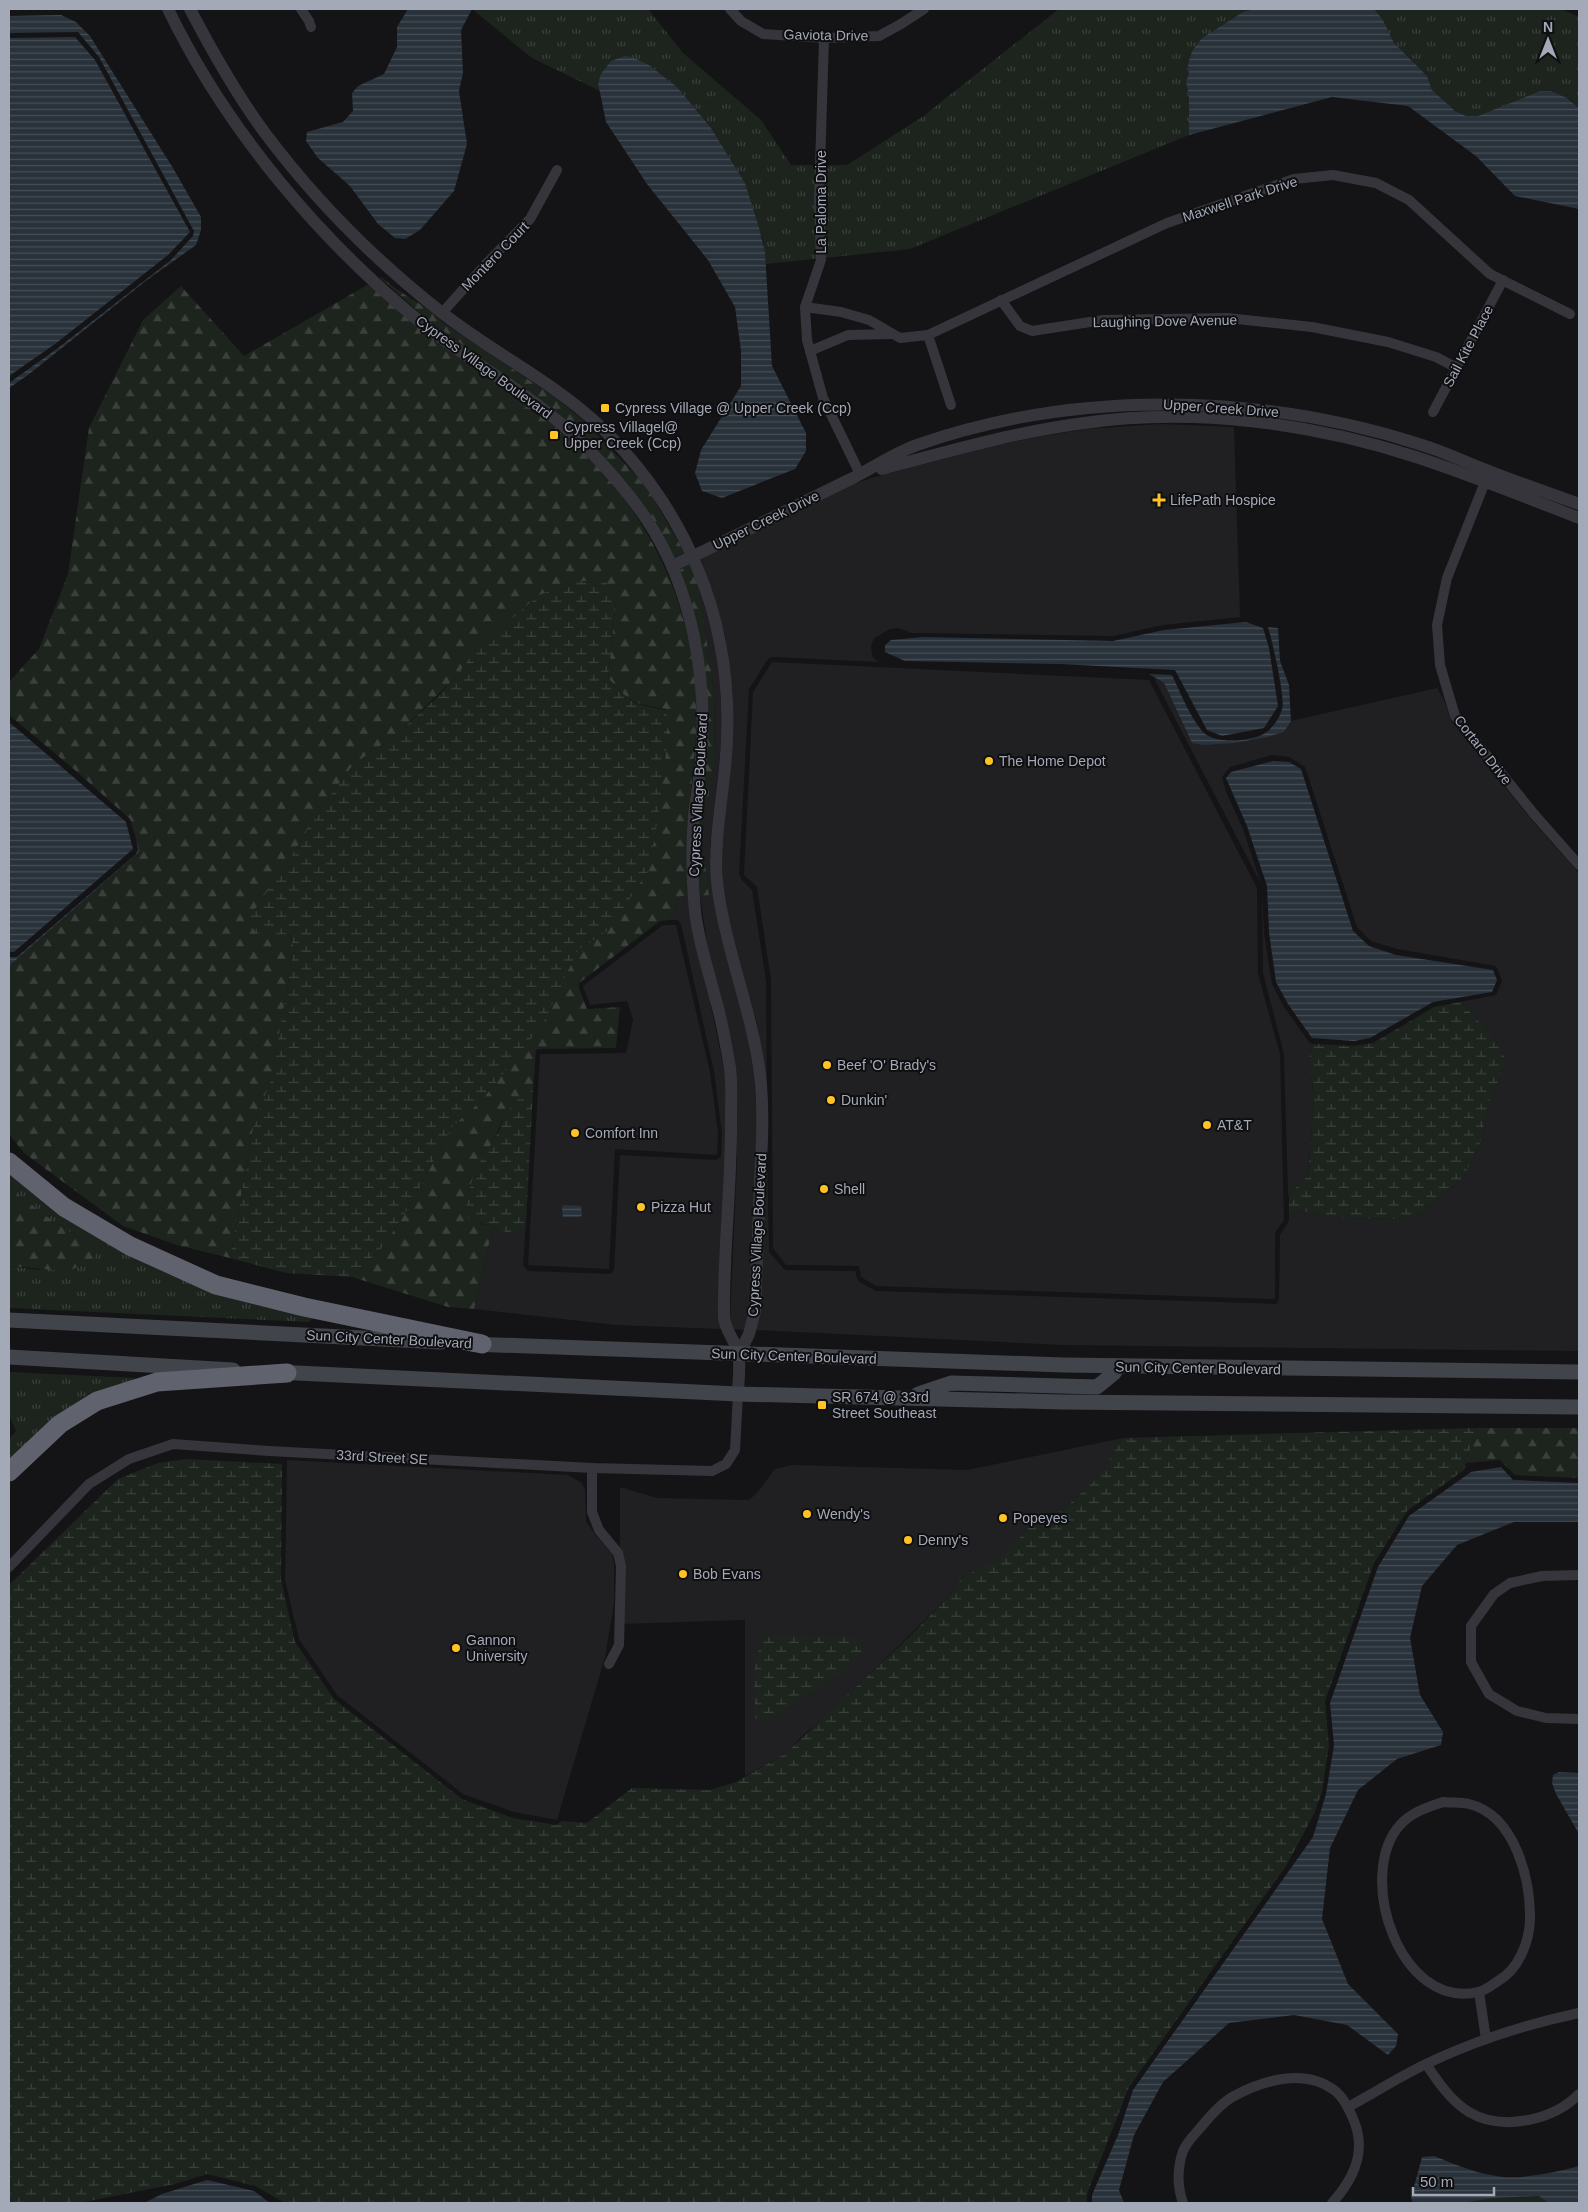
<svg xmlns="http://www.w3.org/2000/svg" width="1588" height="2212" font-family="Helvetica,sans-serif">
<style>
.built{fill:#202023}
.grass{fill:url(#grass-tufts)}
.forest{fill:url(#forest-firs)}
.wetland{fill:url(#wetland-marsh)}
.water{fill:url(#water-rules)}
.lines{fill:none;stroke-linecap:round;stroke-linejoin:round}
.minor{stroke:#35353b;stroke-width:10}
.tertiary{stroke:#35353b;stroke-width:12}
.secondary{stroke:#42444b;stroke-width:15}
.motorway{stroke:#60636d;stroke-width:19}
.poi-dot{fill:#ffc423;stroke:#0f0f11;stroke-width:2}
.labels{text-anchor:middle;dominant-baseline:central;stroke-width:4;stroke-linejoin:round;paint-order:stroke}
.street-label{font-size:14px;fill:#a4a9b7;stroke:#0f0f11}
.poi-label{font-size:14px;fill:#a4a9b7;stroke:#0f0f11;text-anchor:start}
</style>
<defs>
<pattern id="grass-tufts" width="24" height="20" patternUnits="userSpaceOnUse" patternTransform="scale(1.25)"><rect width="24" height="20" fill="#1c241d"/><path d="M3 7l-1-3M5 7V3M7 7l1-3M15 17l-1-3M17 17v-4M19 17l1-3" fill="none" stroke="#3a413c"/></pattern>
<pattern id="forest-firs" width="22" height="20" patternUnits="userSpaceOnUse" patternTransform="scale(1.25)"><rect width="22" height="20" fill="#1c241d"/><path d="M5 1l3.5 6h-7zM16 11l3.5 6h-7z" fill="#3a413c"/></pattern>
<pattern id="wetland-marsh" width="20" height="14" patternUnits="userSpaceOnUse" patternTransform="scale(1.25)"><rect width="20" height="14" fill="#1c241d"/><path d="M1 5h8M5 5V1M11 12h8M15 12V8" fill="none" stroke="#3a413c"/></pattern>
<pattern id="water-rules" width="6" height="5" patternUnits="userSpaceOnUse" patternTransform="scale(1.25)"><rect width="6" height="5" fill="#29323b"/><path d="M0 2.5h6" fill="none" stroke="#454d55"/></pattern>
</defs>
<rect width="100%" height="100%" fill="#141416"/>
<g class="built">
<polygon points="1160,424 1234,427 1240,617 1163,625 1113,636 912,633 898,628 890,629 874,638 871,646 872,656 878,662 772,657 768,659 749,689 739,874 741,879 752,890 766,981 767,1098 765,1073 757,1023 730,929 723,881 722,845 733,699 731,675 725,635 701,559 856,483 872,478 991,446 1043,436 1087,429"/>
<polygon points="699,588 714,639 720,676 722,735 710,845 712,883 720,933 746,1026 754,1075 757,1120 750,1310 744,1330 734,1329 730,1321 737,1162 736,1073 709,956 700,896 709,895 701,833 715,763 714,691"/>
<polygon points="772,662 1149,680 1257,888 1258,974 1280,1054 1284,1220 1275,1233 1275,1299 876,1286 861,1277 859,1266 786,1265 773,1248 771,980 757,887 744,875 753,692"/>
<polygon points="1154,678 1164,683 1192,743 1234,743 1284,732 1291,721 1437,688 1444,700 1451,721 1530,818 1579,873 1579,1351 1063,1345 756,1330 767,1145 769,1252 785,1270 855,1271 858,1281 876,1291 1276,1304 1279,1299 1280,1235 1289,1221 1289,1213 1302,1211 1337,1218 1412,1219 1462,1179 1479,1148 1490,1100 1507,1062 1493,1036 1460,1002 1496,995 1502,981 1496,966 1397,949 1371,941 1357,927 1305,767 1289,757 1272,755 1230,767 1222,777 1226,792 1243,829 1261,884"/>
<polygon points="1262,890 1264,933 1272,984 1284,1007 1309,1042 1312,1044 1309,1060 1314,1099 1308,1176 1288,1195 1284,1054 1263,973"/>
<polygon points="688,896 725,1074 726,1162 721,1329 616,1325 474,1309 493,1226 514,1236 526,1223 523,1265 528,1271 611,1274 614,1269 620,1155 716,1160 721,1157 722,1133 714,1071 681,924 678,920 670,920 679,897"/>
<polygon points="663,925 676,925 710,1072 718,1133 717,1155 615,1149 609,1269 528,1265 540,1054 626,1053 633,1020 627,1001 590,1005 583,986"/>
<polygon points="1123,1438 1097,1478 1062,1511 1037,1516 1027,1530 1005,1554 961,1579 949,1596 830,1713 802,1736 786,1753 745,1776 745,1620 620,1624 620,1487 657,1498 749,1500 757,1493 775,1469 792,1465 967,1470"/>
<polygon points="287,1460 568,1475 582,1483 585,1490 586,1521 594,1533 612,1554 614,1563 614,1604 605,1657 557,1820 514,1812 463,1794 337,1695 299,1639 285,1580"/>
</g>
<g class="grass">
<polygon points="472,9 648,9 683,53 761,120 791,165 847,165 922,117 1059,9 1255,9 1243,12 1202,38 1192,51 1188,64 1189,73 1186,82 1189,96 1189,135 910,249 766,264 763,239 745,183 711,128 677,87 649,65 625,56 611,61 598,83 602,92 532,58"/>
<polygon points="1374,9 1561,9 1579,17 1579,108 1571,100 1554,93 1540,91 1478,116 1466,116 1455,111 1432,90 1427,76 1394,43 1383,20"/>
<polygon points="9,1169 60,1209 314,1318 308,1322 9,1308 9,1266 39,1270 91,1245 54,1222 9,1188"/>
<polygon points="9,1372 135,1378 134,1382 9,1464 9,1439 16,1431 9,1416"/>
<polygon points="1539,2196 1548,2203 1461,2203 1494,2198"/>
</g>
<g class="forest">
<path d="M 382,277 C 400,295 425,303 442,322 L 556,398 L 583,420 L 636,475 L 650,493 L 685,553 L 674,558 L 628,484 L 588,440 L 550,407 L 428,320 L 380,278 Z"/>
<path d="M 369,284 C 387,300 404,317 423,331 C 462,361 504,387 543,417 C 625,480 680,567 694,670 C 701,721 693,767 688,817 C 685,844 686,870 688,896 L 679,897 L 670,920 L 660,921 L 579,983 L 579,988 L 587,1009 L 620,1007 L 616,1048 L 539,1049 L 536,1050 L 533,1090 L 517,1100 L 505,1115 L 467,1198 L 467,1207 L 481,1224 L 493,1226 L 474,1309 L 448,1307 L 352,1277 L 380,1250 L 390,1236 L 411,1204 L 452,1127 L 483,1099 L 578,950 L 609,930 L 666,709 C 632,703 632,704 608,678 L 616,601 L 539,595 L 513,618 L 483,638 L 457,676 L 398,733 L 353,765 L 323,805 L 289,860 L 286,934 L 290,936 L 294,949 L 271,1080 L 253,1129 L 230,1258 L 177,1245 L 123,1226 L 24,1153 L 9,1134 L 9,966 L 140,851 L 130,819 L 76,771 L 9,715 L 9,682 L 39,649 L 68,574 L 89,428 L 143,320 L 181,286 L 244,356 Z"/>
<polygon points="691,564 699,588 714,691 715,763 701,833 709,895 700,896 697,863 699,819 707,758 679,570"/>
<polygon points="9,1188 54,1222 91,1245 96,1255 94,1260 68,1271 9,1266"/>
<polygon points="1476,1428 1579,1428 1579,1478 1515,1475 1500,1460 1466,1463"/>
</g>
<g class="wetland">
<path d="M 577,581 L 605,581 L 616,601 L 608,678 C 632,704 632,704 667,710 L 667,744 L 660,805 L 649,870 L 609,930 L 578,950 L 544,1022 L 483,1099 L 452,1127 L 411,1204 L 390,1236 L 380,1250 L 352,1277 L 286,1273 L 230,1258 L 253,1129 L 271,1080 L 294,949 L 290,935 L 256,933 L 249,922 L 249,917 L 289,860 L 323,805 L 353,765 L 398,733 L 435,699 L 457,676 L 483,638 L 513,618 L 539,595 Z"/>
<polygon points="1460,1002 1493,1036 1507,1062 1490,1100 1479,1148 1462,1179 1412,1219 1337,1218 1302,1211 1289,1213 1289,1194 1308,1176 1314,1099 1309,1060 1312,1044 1353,1046 1373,1043 1434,1007"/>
<polygon points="533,1090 526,1223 519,1233 514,1236 493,1226 471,1221 466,1215 467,1198 475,1170 499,1131 505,1115 517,1100"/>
<polygon points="1476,1428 1464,1470 1407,1511 1374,1563 1325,1701 1329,1745 1322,1792 1314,1814 1286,1866 1129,2087 1087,2194 1087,2203 285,2203 255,2186 207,2174 175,2184 79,2203 9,2203 9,1585 118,1479 158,1463 187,1459 282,1464 281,1580 295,1642 334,1699 462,1799 513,1818 556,1825 562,1821 587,1823 632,1788 710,1790 736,1782 786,1753 909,1637 949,1596 961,1579 1005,1553 1027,1530 1037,1516 1062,1511 1097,1478 1123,1438"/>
<path d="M 782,1635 L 859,1638 L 862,1651 L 847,1669 L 766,1721 L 755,1718 C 755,1690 750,1661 765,1637 Z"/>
</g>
<g class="water">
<polygon points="408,9 472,9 461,30 463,73 459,91 467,144 454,191 420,230 405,239 395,238 378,224 350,186 318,158 306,141 307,132 343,122 353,111 352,93 358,86 384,74 397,47 397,27"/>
<polygon points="1255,9 1374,9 1383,20 1394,43 1427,76 1432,90 1455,111 1466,116 1478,116 1540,91 1550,91 1567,98 1579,108 1579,209 1515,196 1476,156 1408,106 1332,97 1189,135 1189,96 1186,82 1189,73 1188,64 1192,51 1202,38 1243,12"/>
<polygon points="61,15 76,22 90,36 173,168 201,217 201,230 196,245 147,280 28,375 9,388 9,383 58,348 171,260 193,236 194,231 99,57 78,32 9,33 9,16"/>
<polygon points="75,37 95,60 190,232 168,255 55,344 9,376 9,38"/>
<polygon points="625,56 632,57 649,65 677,87 711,128 745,183 759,227 765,252 772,366 806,433 806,451 795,469 722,498 702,491 695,473 701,450 741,386 741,351 735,307 708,260 647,184 606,122 598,83 601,74 611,61"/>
<polygon points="1246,622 1263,628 1269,648 1278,706 1264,728 1222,736 1207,730 1175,670 1060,664 905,661 885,652 885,645 891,640 923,637 1113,641 1164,630"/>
<path d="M 1268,627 L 1278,628 L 1280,661 L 1289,685 L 1291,721 L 1284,732 L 1267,737 L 1234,743 L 1204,745 L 1192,743 L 1164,683 L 1149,674 L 1021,668 L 1172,675 C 1181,694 1190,717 1203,732 C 1214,745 1256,742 1268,731 C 1274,726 1280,717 1282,709 C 1286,699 1272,640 1268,627 Z"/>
<polygon points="9,722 126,822 133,849 14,952 9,952"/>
<polygon points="1273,761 1289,762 1301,769 1353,931 1369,946 1396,955 1493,970 1497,980 1492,992 1433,1002 1370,1038 1354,1041 1312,1038 1288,1004 1276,982 1269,932 1267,886 1247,826 1226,778 1231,772"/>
<polygon points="136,840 140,851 9,966 9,957 17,957 136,854 138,849"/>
<polygon points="564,1205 581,1206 582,1215 580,1217 563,1217 562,1207"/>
<polygon points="1501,1467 1513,1480 1579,1483 1579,1522 1514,1522 1457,1545 1422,1586 1410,1638 1420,1695 1443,1732 1441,1745 1397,1759 1358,1790 1330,1848 1322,1919 1348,1984 1398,2034 1396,2046 1388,2055 1347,2025 1294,2015 1229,2023 1163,2082 1134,2135 1119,2190 1124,2203 1092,2203 1092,2195 1118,2135 1133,2090 1313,1837 1326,1794 1334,1745 1330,1703 1378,1567 1409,1516 1471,1472"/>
<polygon points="1559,1772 1579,1773 1579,1834 1556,1794 1552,1783 1553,1775"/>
<path d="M 1434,2156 C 1456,2165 1478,2174 1502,2177 C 1523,2179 1558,2172 1579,2166 L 1579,2203 L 1548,2203 L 1539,2196 L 1494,2198 L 1461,2203 L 1413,2203 L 1411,2198 L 1422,2157 Z"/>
<polygon points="207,2180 254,2191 270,2203 144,2203 162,2194"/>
</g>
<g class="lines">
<g class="minor">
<polyline points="301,9 309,21 311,27"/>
<polyline points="730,9 741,21 763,34 824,38 879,36 901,24 924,9"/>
<polyline points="824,38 819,199 821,260 805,307 807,340 823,398 860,474"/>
<polyline points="1001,300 1020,326 1032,331 1103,320 1227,318 1312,327 1388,342 1436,357 1457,368"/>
<polyline points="805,307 841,312 869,320 900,338 928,335 1167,223 1294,179 1333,175 1376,183 1409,200 1490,274 1570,314"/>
<polyline points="442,313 485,265 530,219 557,170"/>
<polyline points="928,335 951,405"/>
<polyline points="810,351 848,335 892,334"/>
<polyline points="1433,412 1503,280"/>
<polyline points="1487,477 1447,578 1437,625 1440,665 1455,716 1534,814 1579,865"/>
<polyline points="592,1468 592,1512 599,1530 618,1553 621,1566 619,1645 609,1664"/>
<polyline points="9,1567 89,1484 129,1459 173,1444 269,1451 592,1468 712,1471 726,1464 735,1450 738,1394"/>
<polyline points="1579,1575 1542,1576 1510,1583 1494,1594 1471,1626 1471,1662 1489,1694 1517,1711 1546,1718 1579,1719"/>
<path d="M 1443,1802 C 1451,1803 1461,1802 1469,1804 C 1515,1815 1531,1880 1530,1920 C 1529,1943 1518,1970 1498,1981 C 1492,1985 1485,1991 1478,1992 C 1400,2010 1355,1876 1400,1825 C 1412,1812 1426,1808 1443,1802 Z"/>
<polyline points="1479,1992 1486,2039"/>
<path d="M 1426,2064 C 1438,2082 1451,2101 1469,2112 C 1502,2132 1554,2120 1579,2094"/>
<path d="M 1348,2107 C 1374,2093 1399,2077 1426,2064 C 1474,2041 1527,2024 1579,2013"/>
<path d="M 1183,2203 C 1177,2186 1177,2169 1183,2151 C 1186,2143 1195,2134 1201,2127 C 1210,2116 1221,2103 1234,2096 C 1264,2080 1304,2068 1334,2090 C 1344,2097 1350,2111 1354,2121 C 1367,2153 1353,2180 1332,2203"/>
</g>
<g class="tertiary">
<path d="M 168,9 C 226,129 320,241 424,325 C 477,366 538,398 585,446 C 607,468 629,493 647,520 C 692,588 708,678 701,759 C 700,777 696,796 694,815 C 691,847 692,879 695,911 C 698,940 708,969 715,997 C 722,1020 726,1044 730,1068 C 732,1084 731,1100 731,1116 C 732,1183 723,1250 724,1317 C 725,1331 736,1341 738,1354 C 741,1366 738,1382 738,1394"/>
<path d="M 190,9 C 212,51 236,94 265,133 C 315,200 375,260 441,312 C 493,353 554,382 602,428 C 686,510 732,619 727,737 C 726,785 713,832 717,881 C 724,947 752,1009 760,1075 C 764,1110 762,1146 760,1181 C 758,1225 757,1268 755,1311 L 749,1334 L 739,1354"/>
<path d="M 882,469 C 949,451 1015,432 1084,423 C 1194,407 1311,423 1416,457 C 1471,475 1525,497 1579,518"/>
<path d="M 672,566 C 733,538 793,507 853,478 C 874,467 895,453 917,445 C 1076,389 1262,393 1422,445 C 1445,452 1467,463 1489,471 C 1519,483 1549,493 1579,504"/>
</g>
<g class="secondary">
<polyline points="9,1320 441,1342"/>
<polyline points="471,1344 1063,1365 1579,1372"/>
<polyline points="9,1357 233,1370"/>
<polyline points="276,1372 738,1394 1062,1402 1579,1407"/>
<polyline points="918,1394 951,1383 1097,1387 1114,1373 1118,1366"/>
</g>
<g class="motorway">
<polyline points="9,1162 64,1207 130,1246 216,1285 304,1307 482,1344"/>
<polyline points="9,1472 60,1424 97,1401 157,1382 287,1373"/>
</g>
</g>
<g class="poi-dot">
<rect x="600" y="403" width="10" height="10" rx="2.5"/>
<rect x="549" y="430" width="10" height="10" rx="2.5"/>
<path d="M1156.5 492.5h5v5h5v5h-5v5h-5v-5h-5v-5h5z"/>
<circle cx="989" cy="761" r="5"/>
<circle cx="827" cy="1065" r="5"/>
<circle cx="831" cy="1100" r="5"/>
<circle cx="1207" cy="1125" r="5"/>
<circle cx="575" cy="1133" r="5"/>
<circle cx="824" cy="1189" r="5"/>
<circle cx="641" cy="1207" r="5"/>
<rect x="817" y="1400" width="10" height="10" rx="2.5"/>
<circle cx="807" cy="1514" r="5"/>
<circle cx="1003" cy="1518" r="5"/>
<circle cx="908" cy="1540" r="5"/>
<circle cx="683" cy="1574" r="5"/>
<circle cx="456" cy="1648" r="5"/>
</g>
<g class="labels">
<g class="street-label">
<text transform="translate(826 35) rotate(1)">Gaviota Drive</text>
<text transform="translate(1240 199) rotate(-18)">Maxwell Park Drive</text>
<text transform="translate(821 202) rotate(-90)">La Paloma Drive</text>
<text transform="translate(495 256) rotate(-46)">Montero Court</text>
<text transform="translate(1165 321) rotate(-1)">Laughing Dove Avenue</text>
<text transform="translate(1468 346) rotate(-62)">Sail Kite Place</text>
<text transform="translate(484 367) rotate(36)">Cypress Village Boulevard</text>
<text transform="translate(1221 408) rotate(4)">Upper Creek Drive</text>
<text transform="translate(766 520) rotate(-26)">Upper Creek Drive</text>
<text transform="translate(1483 750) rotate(52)">Cortaro Drive</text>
<text transform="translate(698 795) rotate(-87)">Cypress Village Boulevard</text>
<text transform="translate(757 1235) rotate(-87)">Cypress Village Boulevard</text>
<text transform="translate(389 1339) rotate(3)">Sun City Center Boulevard</text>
<text transform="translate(794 1356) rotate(2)">Sun City Center Boulevard</text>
<text transform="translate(1198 1368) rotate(1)">Sun City Center Boulevard</text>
<text transform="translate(382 1457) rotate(3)">33rd Street SE</text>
</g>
<g class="poi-label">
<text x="615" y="408">Cypress Village @ Upper Creek (Ccp)</text>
<text x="564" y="427">Cypress Villagel@<tspan x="564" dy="16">Upper Creek (Ccp)</tspan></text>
<text x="1170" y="500">LifePath Hospice</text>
<text x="999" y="761">The Home Depot</text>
<text x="837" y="1065">Beef 'O' Brady's</text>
<text x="841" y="1100">Dunkin'</text>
<text x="1217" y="1125">AT&amp;T</text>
<text x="585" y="1133">Comfort Inn</text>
<text x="834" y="1189">Shell</text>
<text x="651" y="1207">Pizza Hut</text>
<text x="832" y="1397">SR 674 @ 33rd<tspan x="832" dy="16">Street Southeast</tspan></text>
<text x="817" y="1514">Wendy's</text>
<text x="1013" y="1518">Popeyes</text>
<text x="918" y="1540">Denny's</text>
<text x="693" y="1574">Bob Evans</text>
<text x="466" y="1640">Gannon<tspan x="466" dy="16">University</tspan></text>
</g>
</g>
<rect width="1588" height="2212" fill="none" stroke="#a4a9b7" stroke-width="20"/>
<g transform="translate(1548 40)" stroke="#0f0f11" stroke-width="4" paint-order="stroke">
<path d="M0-4L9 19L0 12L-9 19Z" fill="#a4a9b7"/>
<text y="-8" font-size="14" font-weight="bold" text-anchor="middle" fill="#a4a9b7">N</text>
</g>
<path d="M1413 2187v8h81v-8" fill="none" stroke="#a4a9b7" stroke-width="2.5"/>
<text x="1420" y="2187" font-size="15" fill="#a4a9b7" stroke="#0f0f11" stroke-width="4" paint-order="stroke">50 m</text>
</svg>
